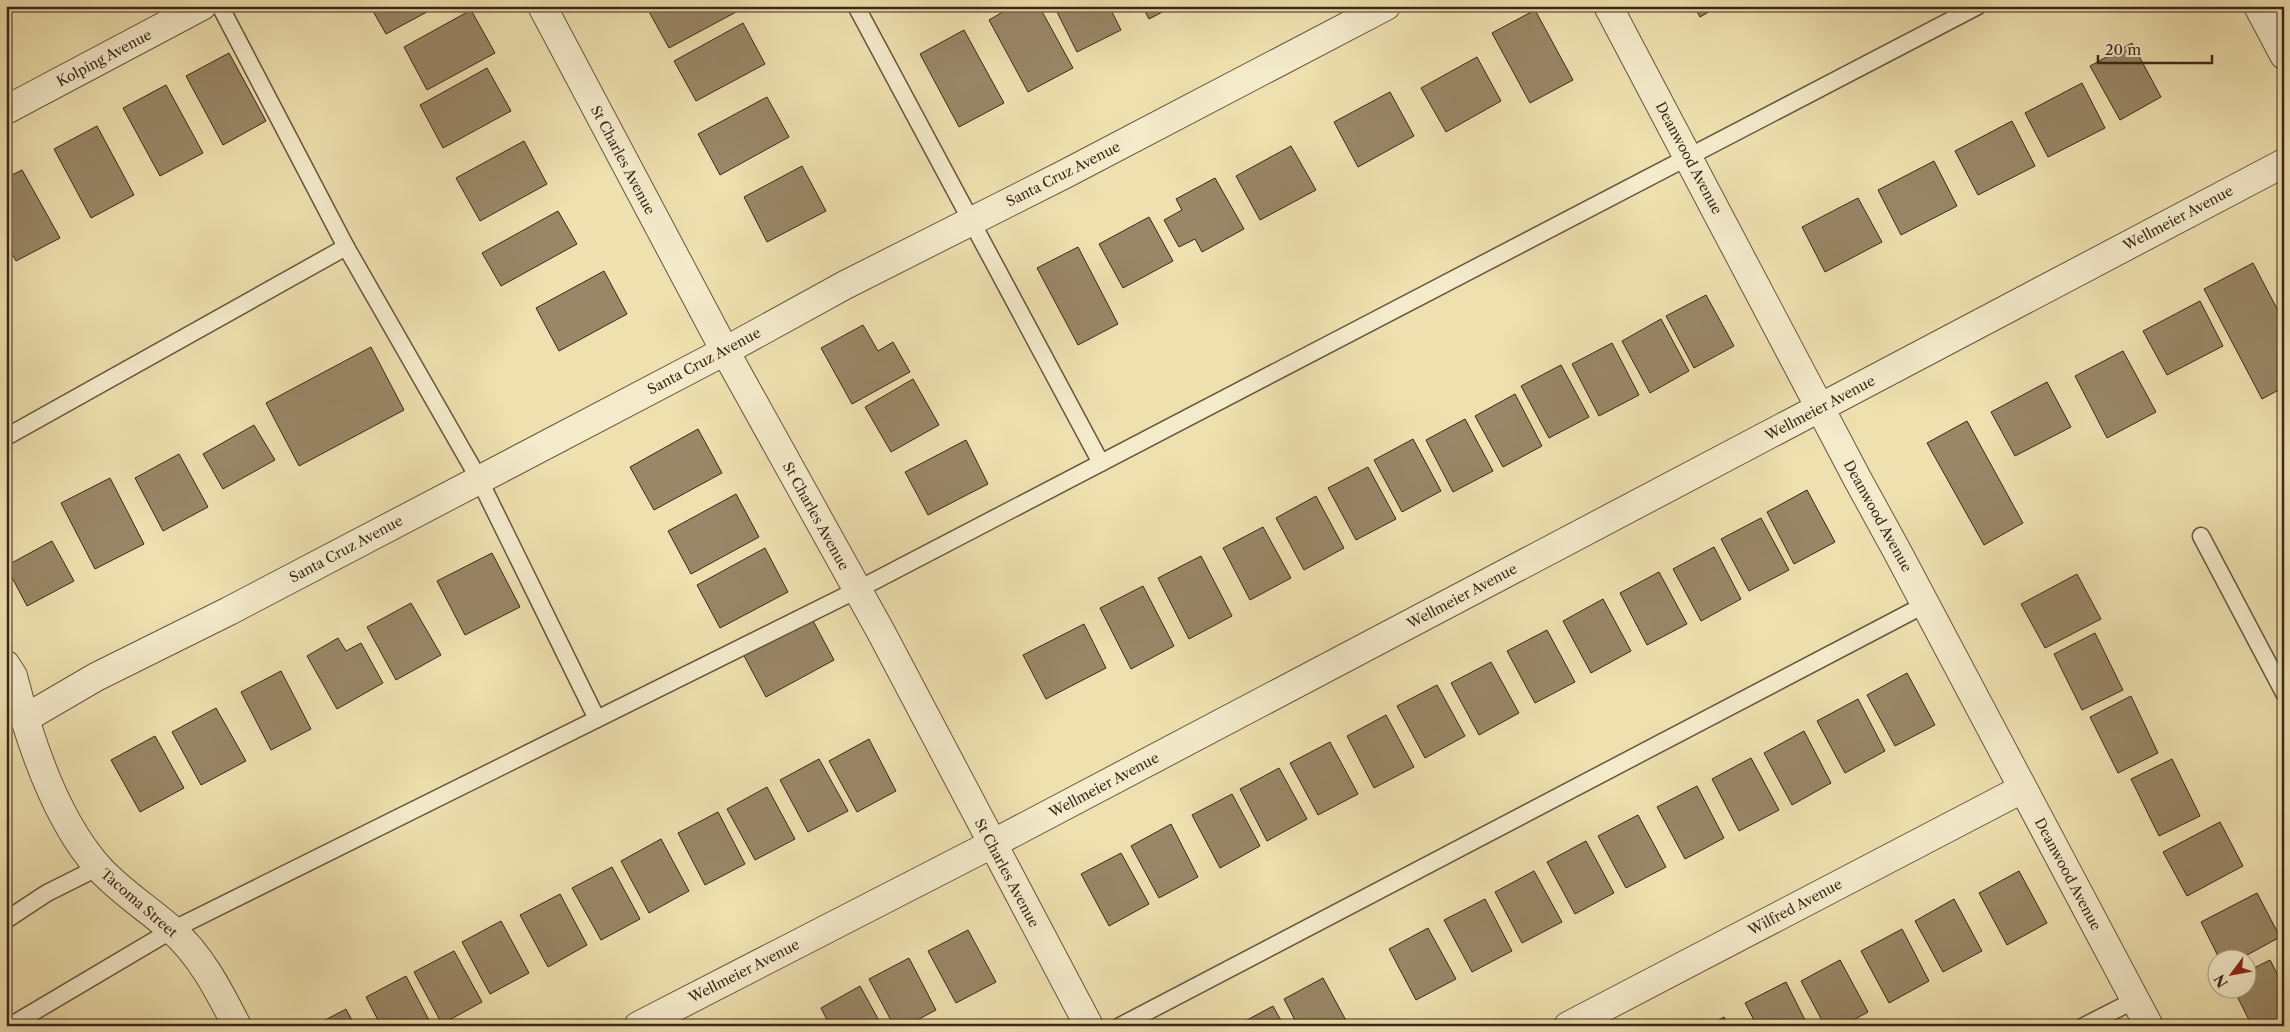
<svg xmlns="http://www.w3.org/2000/svg" width="2290" height="1032" font-family="'Libre Caslon Text',serif">
<style>
.green{fill:#d0c195;stroke:#867456}
.building{fill:#998767;stroke:#3c2718}
.lines{fill:none;stroke-linecap:round;stroke-linejoin:round}
.service-casing{stroke:#68553e;stroke-width:19}
.minor-casing{stroke:#68553e;stroke-width:30}
.service{stroke:#f4ebcb;stroke-width:16}
.minor{stroke:#f4ebcb;stroke-width:28}
.labels{text-anchor:middle;dominant-baseline:central;stroke-width:5;stroke-linejoin:round;paint-order:stroke}
.street-label{font-size:14px;fill:#3c2718;stroke:#f4ebcb}
</style>
<rect width="100%" height="100%" fill="#eee0af"/>
<filter id="stains"><feTurbulence type="fractalNoise" baseFrequency=".004" numOctaves="4"/><feColorMatrix values="0 0 0 0 .2 0 0 0 0 .09 0 0 0 0 .02 0 0 0 .5 -.17"/></filter>
<radialGradient id="worn" r=".72"><stop offset=".6" stop-color="#630" stop-opacity="0"/><stop offset="1" stop-color="#630" stop-opacity=".3"/></radialGradient>
<polygon class="green" points="2258,6 2284,6 2284,55"/>
<g class="building">
<polygon points="6,6 20,6 6,14"/>
<polygon points="370,6 438,6 386,34"/>
<polygon points="650,6 735,6 738,11 669,48 647,8"/>
<polygon points="1013,6 1039,6 1073,68 1028,92 989,20"/>
<polygon points="1054,6 1109,6 1121,30 1077,52"/>
<polygon points="1142,6 1174,6 1149,19"/>
<polygon points="1694,6 1719,6 1700,17"/>
<polygon points="471,10 495,53 427,90 404,47"/>
<polygon points="1535,10 1573,80 1530,103 1492,33"/>
<polygon points="743,23 765,64 696,101 674,61"/>
<polygon points="964,30 1004,103 959,127 920,54"/>
<polygon points="2132,43 2161,97 2120,120 2090,66"/>
<polygon points="229,53 266,121 223,145 186,76"/>
<polygon points="1477,57 1501,101 1446,132 1421,88"/>
<polygon points="487,68 511,111 443,148 420,105"/>
<polygon points="2082,83 2105,128 2048,157 2025,113"/>
<polygon points="166,85 203,153 160,176 123,108"/>
<polygon points="1390,92 1414,136 1358,167 1334,122"/>
<polygon points="767,97 789,137 720,175 698,134"/>
<polygon points="2012,121 2035,166 1978,195 1955,151"/>
<polygon points="97,126 134,195 91,218 54,149"/>
<polygon points="524,141 547,184 480,221 456,178"/>
<polygon points="1291,146 1316,190 1260,220 1236,176"/>
<polygon points="1934,161 1957,206 1901,235 1878,190"/>
<polygon points="802,166 826,211 767,242 744,197"/>
<polygon points="22,170 60,238 16,261 6,243 6,178"/>
<polygon points="1215,178 1244,229 1202,252 1195,239 1179,247 1164,220 1182,210 1176,199"/>
<polygon points="1858,198 1882,242 1825,272 1802,227"/>
<polygon points="558,211 577,244 501,286 482,253"/>
<polygon points="1149,217 1173,261 1123,288 1099,244"/>
<polygon points="1078,247 1118,324 1078,345 1037,268"/>
<polygon points="2253,263 2284,322 2284,387 2262,399 2204,289"/>
<polygon points="604,271 627,314 559,351 536,308"/>
<polygon points="1706,295 1734,346 1694,368 1666,316"/>
<polygon points="2200,301 2223,346 2167,375 2143,331"/>
<polygon points="1661,319 1689,371 1650,393 1622,341"/>
<polygon points="863,325 878,351 893,342 910,372 852,404 821,348"/>
<polygon points="1612,343 1639,395 1599,416 1572,364"/>
<polygon points="371,347 404,410 299,466 266,403"/>
<polygon points="2123,351 2156,412 2107,438 2075,376"/>
<polygon points="1561,365 1589,417 1549,438 1521,386"/>
<polygon points="913,379 939,425 891,452 865,407"/>
<polygon points="2047,382 2071,427 2015,456 1991,412"/>
<polygon points="1515,394 1542,446 1503,467 1475,416"/>
<polygon points="1465,419 1493,471 1453,492 1426,440"/>
<polygon points="1967,421 2023,523 1984,545 1927,443"/>
<polygon points="254,425 275,460 223,489 203,454"/>
<polygon points="698,429 722,473 654,510 630,467"/>
<polygon points="1413,439 1441,491 1402,512 1374,460"/>
<polygon points="966,440 988,484 928,515 905,472"/>
<polygon points="179,454 208,507 163,531 135,478"/>
<polygon points="1368,467 1396,519 1356,540 1328,488"/>
<polygon points="110,478 144,544 95,569 61,503"/>
<polygon points="1807,490 1835,542 1794,564 1767,512"/>
<polygon points="736,494 759,537 691,574 668,531"/>
<polygon points="1316,496 1344,548 1304,570 1276,518"/>
<polygon points="1761,518 1789,570 1749,591 1721,539"/>
<polygon points="1263,527 1291,578 1250,600 1223,548"/>
<polygon points="52,541 74,581 27,606 6,566"/>
<polygon points="1714,547 1741,599 1701,621 1673,569"/>
<polygon points="765,548 788,592 720,628 697,585"/>
<polygon points="492,553 520,607 465,635 437,581"/>
<polygon points="1201,556 1232,616 1189,639 1158,578"/>
<polygon points="1659,572 1687,624 1647,645 1620,593"/>
<polygon points="2077,574 2101,619 2045,648 2021,604"/>
<polygon points="1143,586 1174,646 1131,669 1100,608"/>
<polygon points="1603,599 1631,651 1591,673 1563,621"/>
<polygon points="411,603 441,655 396,680 367,627"/>
<polygon points="811,617 834,660 766,697 743,654"/>
<polygon points="1084,624 1106,668 1046,699 1023,655"/>
<polygon points="1547,630 1575,682 1535,703 1507,651"/>
<polygon points="2095,633 2123,690 2082,710 2054,654"/>
<polygon points="338,638 346,651 361,643 383,683 337,709 307,656"/>
<polygon points="1491,662 1519,713 1479,735 1451,683"/>
<polygon points="281,671 311,729 271,750 241,692"/>
<polygon points="1907,673 1935,725 1895,746 1867,695"/>
<polygon points="1437,685 1465,736 1425,758 1397,706"/>
<polygon points="2131,696 2158,753 2118,773 2090,717"/>
<polygon points="1858,699 1885,751 1845,773 1817,721"/>
<polygon points="216,708 246,761 201,785 172,732"/>
<polygon points="1386,715 1414,767 1374,788 1347,736"/>
<polygon points="1804,731 1831,783 1792,805 1764,753"/>
<polygon points="155,736 184,788 140,812 111,760"/>
<polygon points="869,739 896,791 857,812 829,761"/>
<polygon points="1330,742 1358,794 1318,815 1290,763"/>
<polygon points="1751,758 1779,810 1739,831 1712,779"/>
<polygon points="819,759 848,811 808,832 780,780"/>
<polygon points="2172,759 2200,816 2159,836 2131,779"/>
<polygon points="1279,768 1307,819 1267,841 1240,789"/>
<polygon points="1697,786 1724,838 1685,859 1657,807"/>
<polygon points="767,787 795,839 755,860 727,809"/>
<polygon points="1232,794 1260,846 1220,868 1192,815"/>
<polygon points="718,812 745,864 705,885 678,833"/>
<polygon points="1638,815 1666,867 1626,888 1598,836"/>
<polygon points="2220,822 2243,866 2187,896 2163,852"/>
<polygon points="1171,824 1198,877 1159,898 1131,846"/>
<polygon points="661,839 689,891 649,913 621,861"/>
<polygon points="1586,841 1614,893 1575,914 1547,862"/>
<polygon points="1121,853 1149,904 1109,926 1081,874"/>
<polygon points="612,867 640,919 601,940 572,888"/>
<polygon points="1534,871 1562,922 1522,943 1495,892"/>
<polygon points="2019,871 2047,923 2007,945 1979,893"/>
<polygon points="2257,893 2280,937 2238,960 2220,960 2201,922"/>
<polygon points="560,894 587,945 548,967 520,915"/>
<polygon points="1485,899 1512,951 1472,972 1444,920"/>
<polygon points="1954,899 1982,951 1943,972 1915,921"/>
<polygon points="501,921 529,973 490,994 462,942"/>
<polygon points="1428,928 1456,979 1416,1000 1389,949"/>
<polygon points="1902,929 1929,981 1889,1003 1861,951"/>
<polygon points="968,930 996,982 956,1003 928,951"/>
<polygon points="454,951 482,1002 442,1024 414,972"/>
<polygon points="909,958 936,1010 906,1026 894,1026 869,979"/>
<polygon points="1840,960 1868,1012 1842,1026 1825,1026 1801,981"/>
<polygon points="2270,960 2284,987 2284,1023 2279,1026 2252,1026 2234,990 2248,990 2248,971"/>
<polygon points="406,976 432,1026 381,1026 366,997"/>
<polygon points="1323,978 1349,1026 1298,1026 1284,999"/>
<polygon points="1786,982 1808,1026 1757,1026 1745,1003"/>
<polygon points="860,986 882,1026 830,1026 821,1008"/>
<polygon points="1273,1006 1284,1026 1236,1026"/>
<polygon points="346,1009 355,1026 314,1026"/>
<polygon points="1724,1017 1729,1026 1708,1026"/>
<polygon points="806,1020 809,1026 796,1026"/>
</g>
<g class="lines">
<defs>
<g id="service">
<polyline points="220,6 346,247 479,479 597,719"/>
<polyline points="856,6 1101,463"/>
<polyline points="6,437 346,247"/>
<polyline points="2201,536 2284,693"/>
<polyline points="6,920 47,893 99,867"/>
<polyline points="10,1026 172,930 857,590 1978,6"/>
<polyline points="1120,1026 1926,604"/>
<polyline points="2084,1026 2135,1000"/>
</g>
<g id="minor">
<polyline points="542,6 725,351 881,632 1089,1026"/>
<polyline points="1608,6 1858,480 1897,551 2149,1026"/>
<polyline points="2258,6 2284,55"/>
<polyline points="6,110 202,6"/>
<path d="M 6,665 L 13,676 C 29,739 55,819 99,868 C 121,892 147,908 171,929 C 201,955 219,991 237,1026"/>
<polyline points="24,719 96,677 229,611 725,351 845,285 1065,174 1386,6"/>
<polyline points="638,1026 992,844 2284,163"/>
<polyline points="1568,1026 2022,789"/>
</g>
</defs>
<use href="#service" class="service-casing"/>
<use href="#minor" class="minor-casing"/>
<use href="#service" class="service"/>
<use href="#minor" class="minor"/>
</g>
<g class="labels">
<g class="street-label">
<text transform="translate(104 58) rotate(-28)">Kolping Avenue</text>
<text transform="translate(1689 158) rotate(62)">Deanwood Avenue</text>
<text transform="translate(623 160) rotate(62)">St Charles Avenue</text>
<text transform="translate(1063 174) rotate(-27)">Santa Cruz Avenue</text>
<text transform="translate(2178 218) rotate(-28)">Wellmeier Avenue</text>
<text transform="translate(704 361) rotate(-28)">Santa Cruz Avenue</text>
<text transform="translate(1820 408) rotate(-28)">Wellmeier Avenue</text>
<text transform="translate(816 516) rotate(61)">St Charles Avenue</text>
<text transform="translate(1878 516) rotate(61)">Deanwood Avenue</text>
<text transform="translate(346 549) rotate(-28)">Santa Cruz Avenue</text>
<text transform="translate(1462 596) rotate(-28)">Wellmeier Avenue</text>
<text transform="translate(1104 785) rotate(-28)">Wellmeier Avenue</text>
<text transform="translate(1007 873) rotate(62)">St Charles Avenue</text>
<text transform="translate(2068 874) rotate(62)">Deanwood Avenue</text>
<text transform="translate(139 903) rotate(41)">Tacoma Street</text>
<text transform="translate(1795 907) rotate(-28)">Wilfred Avenue</text>
<text transform="translate(744 971) rotate(-27)">Wellmeier Avenue</text>
</g>
</g>
<rect width="2290" height="1032" fill="none" stroke="#eee0af" stroke-width="25"/>
<rect x="8" y="8" width="2275" height="1017" fill="none" stroke="#3c2718" stroke-width="2.5"/>
<rect x="12" y="12" width="2265" height="1007" fill="none" stroke="#3c2718"/>
<g transform="translate(2232 974) rotate(238)"><circle r="24" fill="#f4ebcb" stroke="#aa9d83"/>
<path d="M0-4L9 19L0 12L-9 19Z" fill="#8f2418"/>
<text y="-8" font-size="14" font-weight="bold" text-anchor="middle" fill="#3c2718">N</text>
</g>
<path d="M2098 55v8h114v-8" fill="none" stroke="#3c2718" stroke-width="2.5"/>
<text x="2105" y="55" font-size="15" fill="#3c2718" stroke="#f4ebcb" stroke-width="4" paint-order="stroke">20 m</text>
<rect width="100%" height="100%" filter="url(#stains)"/>
<rect width="100%" height="100%" fill="url(#worn)"/>
</svg>
